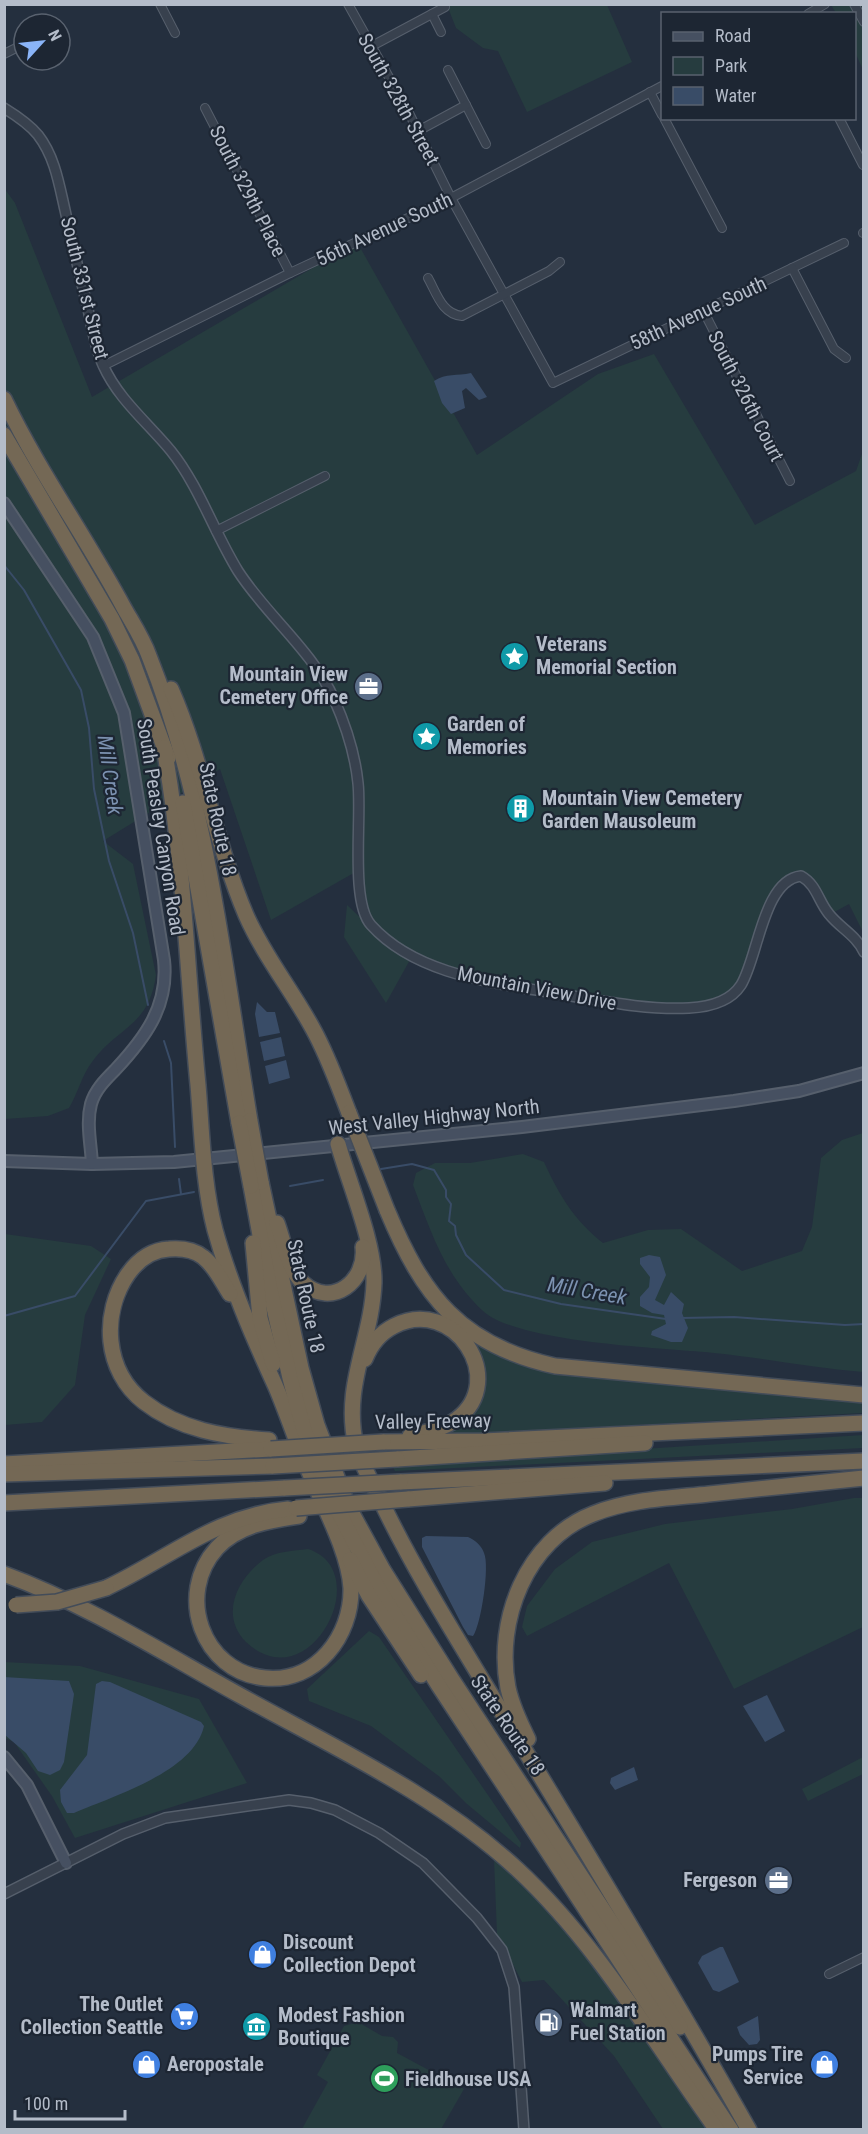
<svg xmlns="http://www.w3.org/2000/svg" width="868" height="2134" font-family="'Roboto Condensed',sans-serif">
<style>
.green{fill:#263c3f}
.water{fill:#394c67}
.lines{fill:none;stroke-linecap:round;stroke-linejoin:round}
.stream{stroke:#394c67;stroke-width:2}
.minor-casing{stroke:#565f6c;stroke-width:10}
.tertiary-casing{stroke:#565f6c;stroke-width:12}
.secondary-casing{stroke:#565f6c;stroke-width:14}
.motorway-casing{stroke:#434c59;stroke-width:18}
.minor{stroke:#38414e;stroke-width:8}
.tertiary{stroke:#38414e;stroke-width:9}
.secondary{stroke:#465061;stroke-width:10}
.motorway{stroke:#746855;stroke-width:15}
.motorway-bridge-casing{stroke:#434c59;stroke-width:18;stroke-linecap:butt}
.motorway-bridge{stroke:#746855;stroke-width:15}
.labels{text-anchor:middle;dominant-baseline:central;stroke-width:4.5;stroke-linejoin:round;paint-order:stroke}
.street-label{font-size:20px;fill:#b4bcc9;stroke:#1d2633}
.poi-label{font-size:20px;font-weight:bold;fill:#b4bcc9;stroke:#1d2633;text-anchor:start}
.water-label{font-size:21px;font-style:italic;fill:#7c92b1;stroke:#1d2633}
</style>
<rect width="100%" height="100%" fill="#242f3e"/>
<g class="green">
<polygon points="447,5 607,5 632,62 527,112 498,51 483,48 456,28"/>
<polygon points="831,5 863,5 863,70 855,52 854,14 836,13"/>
<path d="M 4,188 L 15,203 L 92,397 L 357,242 L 477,455 L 598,374 L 654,354 L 755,525 L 856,471 L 863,451 L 863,932 L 849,904 L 829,915 L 801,876 L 783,884 L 740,986 L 727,999 L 669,1008 L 509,986 L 413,955 L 366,918 L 359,870 L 271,920 L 220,769 L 103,841 L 133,864 L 156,975 C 149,1027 118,1026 92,1062 C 82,1075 78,1093 69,1108 L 48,1116 L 5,1119 Z"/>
<polygon points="347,905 386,942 411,958 386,1003 344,937"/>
<path d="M 863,1133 L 863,1372 C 813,1368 764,1358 714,1353 C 664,1348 518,1343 483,1311 C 445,1276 431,1232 413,1185 L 416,1173 L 435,1163 L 470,1163 L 523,1154 L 544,1162 C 559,1195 574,1220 603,1243 L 648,1230 L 681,1229 L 742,1271 L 802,1251 L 812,1227 L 821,1158 L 842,1140 Z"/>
<polygon points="5,1234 91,1246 111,1259 85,1315 75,1385 42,1422 5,1425"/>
<polygon points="464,1335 498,1353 863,1400 863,1413 444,1435 476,1402"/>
<polygon points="863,1435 863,1448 395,1471 392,1465"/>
<polygon points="854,1498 863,1498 863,1627 734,1689 669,1563 527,1636 522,1627 527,1606 555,1569 592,1542 665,1524 792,1509"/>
<path d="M 308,1549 C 377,1571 309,1702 246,1642 C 220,1616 236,1580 263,1560 C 276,1551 293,1551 308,1549 Z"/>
<polygon points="369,1631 379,1637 521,1843 520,1848 467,1804 440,1777 371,1726 309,1701 307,1689"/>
<polygon points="4,1662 80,1666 199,1699 247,1783 75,1838 52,1796 14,1742 5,1738"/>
<polygon points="863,1757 863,1774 808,1801 802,1789"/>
<polygon points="494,1859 511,1871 568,1929 711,2129 663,2129 614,2056 544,1980 522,1982 497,1934"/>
<polygon points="358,2022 382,2036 393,2037 398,2042 397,2053 464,2089 441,2129 302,2129 328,2082 317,2075 344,2026"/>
</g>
<g class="water">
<path d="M 471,373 L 487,397 L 479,400 L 466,388 L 462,391 L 465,408 L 451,414 L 442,403 L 434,381 C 446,373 457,376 471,373 Z"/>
<polygon points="257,1002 267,1012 275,1012 280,1033 259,1037 255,1014"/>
<polygon points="281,1037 285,1056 264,1061 260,1042"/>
<polygon points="286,1060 290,1078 269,1084 265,1066"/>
<polygon points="649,1255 660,1257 666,1275 655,1300 664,1305 671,1292 684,1304 682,1313 688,1328 682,1342 671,1342 651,1335 652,1331 666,1324 664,1315 652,1313 640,1306 640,1297 649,1287 650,1277 640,1264 640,1258"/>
<path d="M 426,1536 L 468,1537 C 475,1540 482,1546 484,1553 C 490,1566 481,1625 473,1636 L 468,1635 L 463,1627 L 422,1547 L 422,1538 Z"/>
<polygon points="4,1677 69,1681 74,1694 64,1762 60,1770 50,1775 38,1771 26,1753 5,1735"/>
<path d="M 102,1681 L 110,1682 L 201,1722 L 204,1726 C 194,1772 113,1796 74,1813 L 67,1813 L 61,1802 L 60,1790 L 87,1755 L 96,1684 Z"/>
<polygon points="767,1695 785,1731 765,1742 743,1706"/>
<polygon points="634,1767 638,1780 615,1790 610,1783 611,1778"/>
<polygon points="720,1947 723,1947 739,1982 719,1992 713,1990 698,1963 702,1956"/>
<polygon points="758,2016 760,2040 757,2044 749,2045 740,2035 737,2027"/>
</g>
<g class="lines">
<g class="stream">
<polyline points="4,565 24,590 81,690 89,728 94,789 109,861 133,933 148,1005"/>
<polyline points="164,1041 171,1063 175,1147"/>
<polyline points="381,1169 412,1164 434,1170 446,1190 446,1197 451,1204 449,1221 455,1226 456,1235 466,1255 504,1290 561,1304 666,1319"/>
<polyline points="179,1179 181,1194"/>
<polyline points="290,1186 323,1180"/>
<polyline points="4,1316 75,1296 146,1201 194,1192"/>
<polyline points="681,1318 734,1317 845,1325 864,1324"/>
</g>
<defs>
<g id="minor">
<polyline points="160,4 175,33"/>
<polyline points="348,4 409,113 451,198 553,383 844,243"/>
<polyline points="854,4 864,22"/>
<polyline points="432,14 441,32"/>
<polyline points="808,14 825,4"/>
<polyline points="370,47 445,7"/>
<polyline points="4,54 24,44"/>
<polyline points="448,70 486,144"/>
<polyline points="650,92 662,115"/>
<polyline points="205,108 290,273"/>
<polyline points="664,118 722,228"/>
<polyline points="839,118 863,165"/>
<polyline points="418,131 466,105"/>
<polyline points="863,233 864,233"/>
<polyline points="792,268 834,349 846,358"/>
<path d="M 428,278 C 437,294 442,314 462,316 L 549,271 L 560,262"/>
<polyline points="703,310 790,481"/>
<polyline points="103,366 290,273 451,198 662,86"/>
<polyline points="216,531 325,476"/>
<polyline points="829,1974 864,1957"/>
</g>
<g id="tertiary">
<path d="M 4,108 C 17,116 29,124 38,135 C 55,157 59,184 65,210 C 72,243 80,276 88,309 C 92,328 95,348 103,365 C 118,399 148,423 171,451 C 199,486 214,532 238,571 C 267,616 312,650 334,699 C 346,726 355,753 358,783 C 362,817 350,902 371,925 C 417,976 497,983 560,994 C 603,1001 645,1010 689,1008 C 708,1007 730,1002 741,985 C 758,958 763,880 801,876 C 817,885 818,901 829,914 C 840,928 856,935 864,952"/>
<polyline points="4,1894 123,1834 165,1818 289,1800 311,1803 335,1810 379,1833 423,1863 477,1918 502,1950 514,1987 524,2130"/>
</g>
<g id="secondary">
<path d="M 4,503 L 93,637 L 124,713 L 164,960 C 169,1006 145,1038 115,1070 C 105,1080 95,1090 91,1104 C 86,1123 91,1144 92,1164"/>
<polyline points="4,1161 92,1164 174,1162 522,1127 734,1101 799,1091 864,1073"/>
<polyline points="4,1757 27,1785 66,1863"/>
</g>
<g id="motorway">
<path d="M 4,399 C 39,472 86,537 124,608 C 133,624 143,639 149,656 C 208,804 224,965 250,1121"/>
<polyline points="4,435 112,619 132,660 168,758"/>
<path d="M 171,689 C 203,762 215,842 246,915 C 264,956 292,990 313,1029 C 328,1056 338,1085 349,1113"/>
<path d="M 164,748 C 184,859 187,972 198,1085 C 202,1133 203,1184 215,1230 C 230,1284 252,1335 275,1385 C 288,1415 297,1445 310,1474 C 324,1507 349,1553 351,1588 C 352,1636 316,1683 265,1678 C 202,1672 175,1594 217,1548 C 238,1525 271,1520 299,1516"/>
<polyline points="183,803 239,1123"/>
<path d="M 338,1144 C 349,1183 375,1244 374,1283 C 372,1340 342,1386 356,1446 C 361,1465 373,1483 381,1501 C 412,1566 450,1627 487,1688 C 576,1834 665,1981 749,2130"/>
<polyline points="261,1182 301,1368 317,1425 348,1506 383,1570 451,1678 680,2027"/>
<polyline points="251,1186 270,1290 290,1378 304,1430 333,1501 379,1590 439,1686 731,2130"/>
<path d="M 387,1210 C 423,1296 460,1345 555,1366 L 864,1395"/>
<path d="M 277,1223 C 284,1242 288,1269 303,1283 C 332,1309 367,1281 363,1247"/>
<polyline points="253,1243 260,1318 273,1364"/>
<path d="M 230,1294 C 222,1282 215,1266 203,1257 C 193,1249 181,1248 169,1249 C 151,1250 138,1260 128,1274 C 101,1313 104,1371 144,1402 C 180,1430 224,1437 269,1440"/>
<path d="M 365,1359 C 371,1344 380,1333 394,1326 C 454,1295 509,1380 457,1419 C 443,1429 427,1432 410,1436"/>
<polyline points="383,1442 483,1441 864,1423"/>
<polyline points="397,1459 645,1443"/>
<polyline points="4,1464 271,1449"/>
<polyline points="4,1474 273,1466"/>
<polyline points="400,1482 864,1461"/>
<polyline points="408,1499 605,1483"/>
<polyline points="4,1503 285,1488"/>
<polyline points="350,1560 369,1596 421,1675"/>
<path d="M 4,1574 C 88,1605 165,1654 243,1697 C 337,1749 438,1796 517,1869 C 598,1944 653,2041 717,2130"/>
<path d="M 106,1588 C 170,1558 215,1516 288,1509"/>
<path d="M 528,1739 C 520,1723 512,1706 508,1688 C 495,1621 526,1540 593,1514 C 630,1499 671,1498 709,1494 C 761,1489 812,1483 864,1478"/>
</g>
</defs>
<use href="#minor" class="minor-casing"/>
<use href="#tertiary" class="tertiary-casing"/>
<use href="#secondary" class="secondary-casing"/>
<use href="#motorway" class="motorway-casing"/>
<use href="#minor" class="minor"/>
<use href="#tertiary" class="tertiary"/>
<use href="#secondary" class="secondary"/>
<use href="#motorway" class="motorway"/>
<defs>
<g id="motorway-bridge">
<polyline points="349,1113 387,1210"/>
<polyline points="250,1121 261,1182"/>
<polyline points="239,1123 251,1186"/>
<polyline points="271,1449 383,1442"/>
<polyline points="273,1466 397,1459"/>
<polyline points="285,1488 400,1482"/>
<polyline points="296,1508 408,1499"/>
<polyline points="16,1605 57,1602 106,1588"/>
</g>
</defs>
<use href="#motorway-bridge" class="motorway-bridge-casing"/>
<use href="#motorway-bridge" class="motorway-bridge"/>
</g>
<defs>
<symbol id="sight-disc" viewBox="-11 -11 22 22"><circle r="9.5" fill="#0f9aa8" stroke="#1d2633"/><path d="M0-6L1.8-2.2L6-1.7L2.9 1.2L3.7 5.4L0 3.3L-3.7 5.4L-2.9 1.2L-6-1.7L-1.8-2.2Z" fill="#fff"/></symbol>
<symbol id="office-disc" viewBox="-11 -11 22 22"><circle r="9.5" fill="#5c6f8a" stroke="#1d2633"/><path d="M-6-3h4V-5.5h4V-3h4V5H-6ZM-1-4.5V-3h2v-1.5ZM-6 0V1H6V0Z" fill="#fff"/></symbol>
<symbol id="building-disc" viewBox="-11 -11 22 22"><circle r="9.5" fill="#0f9aa8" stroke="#1d2633"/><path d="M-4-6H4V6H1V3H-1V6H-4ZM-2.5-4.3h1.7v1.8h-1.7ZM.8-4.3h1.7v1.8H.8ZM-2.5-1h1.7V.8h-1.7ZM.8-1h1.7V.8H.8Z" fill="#fff"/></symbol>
<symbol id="shop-disc" viewBox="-11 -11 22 22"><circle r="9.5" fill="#3f7fe0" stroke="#1d2633"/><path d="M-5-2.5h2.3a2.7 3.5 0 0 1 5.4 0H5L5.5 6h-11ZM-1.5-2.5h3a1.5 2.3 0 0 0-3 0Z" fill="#fff"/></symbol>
<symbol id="supermarket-disc" viewBox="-11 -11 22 22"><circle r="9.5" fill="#3f7fe0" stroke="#1d2633"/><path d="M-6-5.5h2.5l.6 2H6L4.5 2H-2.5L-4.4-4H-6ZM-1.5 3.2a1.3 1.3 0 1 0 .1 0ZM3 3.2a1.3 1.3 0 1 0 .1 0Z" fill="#fff"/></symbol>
<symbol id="fuel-disc" viewBox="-11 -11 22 22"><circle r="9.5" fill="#5c6f8a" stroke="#1d2633"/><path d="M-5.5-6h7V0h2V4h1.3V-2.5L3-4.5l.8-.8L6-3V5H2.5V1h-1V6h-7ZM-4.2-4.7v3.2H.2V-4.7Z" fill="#fff"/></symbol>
<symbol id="museum-disc" viewBox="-11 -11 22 22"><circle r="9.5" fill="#0f9aa8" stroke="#1d2633"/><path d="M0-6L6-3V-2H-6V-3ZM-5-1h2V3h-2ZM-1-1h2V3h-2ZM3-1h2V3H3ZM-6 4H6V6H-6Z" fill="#fff"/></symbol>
<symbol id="stadium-disc" viewBox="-11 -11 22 22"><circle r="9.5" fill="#2e9e5b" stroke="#1d2633"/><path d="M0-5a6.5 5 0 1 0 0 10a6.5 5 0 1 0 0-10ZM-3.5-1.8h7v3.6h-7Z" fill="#fff"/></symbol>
</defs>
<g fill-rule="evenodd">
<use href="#sight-disc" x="498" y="640" width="33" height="33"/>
<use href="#office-disc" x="352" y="670" width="33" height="33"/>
<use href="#sight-disc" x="410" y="720" width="33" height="33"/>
<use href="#building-disc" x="504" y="792" width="33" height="33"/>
<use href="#office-disc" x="762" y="1864" width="33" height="33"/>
<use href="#shop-disc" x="246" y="1938" width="33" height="33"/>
<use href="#supermarket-disc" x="168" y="2000" width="33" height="33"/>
<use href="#fuel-disc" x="532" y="2006" width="33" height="33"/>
<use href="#museum-disc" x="240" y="2010" width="33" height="33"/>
<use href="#shop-disc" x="130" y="2048" width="33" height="33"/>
<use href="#shop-disc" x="808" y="2048" width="33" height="33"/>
<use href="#stadium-disc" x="368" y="2062" width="33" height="33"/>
</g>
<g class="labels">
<g class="street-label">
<text transform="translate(399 99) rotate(61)">South 328th Street</text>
<text transform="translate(248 191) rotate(63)">South 329th Place</text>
<text transform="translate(384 229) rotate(-25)">56th Avenue South</text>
<text transform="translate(85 288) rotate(76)">South 331st Street</text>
<text transform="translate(698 313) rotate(-25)">58th Avenue South</text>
<text transform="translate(746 396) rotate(63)">South 326th Court</text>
<text transform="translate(218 819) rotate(78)">State Route 18</text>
<text transform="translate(161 827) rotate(81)">South Peasley Canyon Road</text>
<text transform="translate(537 988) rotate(11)">Mountain View Drive</text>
<text transform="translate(434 1117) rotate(-6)">West Valley Highway North</text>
<text transform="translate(306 1296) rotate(78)">State Route 18</text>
<text transform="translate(433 1421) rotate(-1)">Valley Freeway</text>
<text transform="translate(508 1725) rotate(56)">State Route 18</text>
</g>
<g class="poi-label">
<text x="536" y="644">Veterans<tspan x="536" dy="23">Memorial Section</tspan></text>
<text x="348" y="674" text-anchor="end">Mountain View<tspan x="348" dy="23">Cemetery Office</tspan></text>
<text x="447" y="724">Garden of<tspan x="447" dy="23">Memories</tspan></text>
<text x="542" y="798">Mountain View Cemetery<tspan x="542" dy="23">Garden Mausoleum</tspan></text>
<text x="757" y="1880" text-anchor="end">Fergeson</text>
<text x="283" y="1942">Discount<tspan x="283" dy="23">Collection Depot</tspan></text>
<text x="163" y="2004" text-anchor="end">The Outlet<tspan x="163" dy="23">Collection Seattle</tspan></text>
<text x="570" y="2010">Walmart<tspan x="570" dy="23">Fuel Station</tspan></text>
<text x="278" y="2015">Modest Fashion<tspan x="278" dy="23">Boutique</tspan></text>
<text x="803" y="2054" text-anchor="end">Pumps Tire<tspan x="803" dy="23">Service</tspan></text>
<text x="167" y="2064">Aeropostale</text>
<text x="405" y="2079">Fieldhouse USA</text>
</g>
<g class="water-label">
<text transform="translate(110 775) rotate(82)">Mill Creek</text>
<text transform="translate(587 1291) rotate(10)">Mill Creek</text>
</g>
</g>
<rect width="868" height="2134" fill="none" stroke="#b4bcc9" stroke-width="12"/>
<rect x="661" y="12" width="195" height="108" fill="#1d2633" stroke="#59626f" stroke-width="1.5"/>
<rect x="673" y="32" width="30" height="9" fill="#465061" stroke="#59626f" stroke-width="1.5"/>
<text x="715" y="42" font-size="18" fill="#b4bcc9">Road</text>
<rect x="673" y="57" width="30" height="18" fill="#263c3f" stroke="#59626f" stroke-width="1.5"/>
<text x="715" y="72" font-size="18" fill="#b4bcc9">Park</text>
<rect x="673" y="87" width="30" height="18" fill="#394c67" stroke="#59626f" stroke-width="1.5"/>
<text x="715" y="102" font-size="18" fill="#b4bcc9">Water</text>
<g transform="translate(42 42) rotate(63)"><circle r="28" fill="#1d2633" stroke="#59626f" stroke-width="1.5"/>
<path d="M0-4.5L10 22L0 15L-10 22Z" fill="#8ab4f8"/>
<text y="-9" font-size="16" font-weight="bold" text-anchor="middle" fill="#b4bcc9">N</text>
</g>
<path d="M15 2110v9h110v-9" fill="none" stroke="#b4bcc9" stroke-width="3"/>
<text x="24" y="2110" font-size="18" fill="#b4bcc9" stroke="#1d2633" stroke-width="4.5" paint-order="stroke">100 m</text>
</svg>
